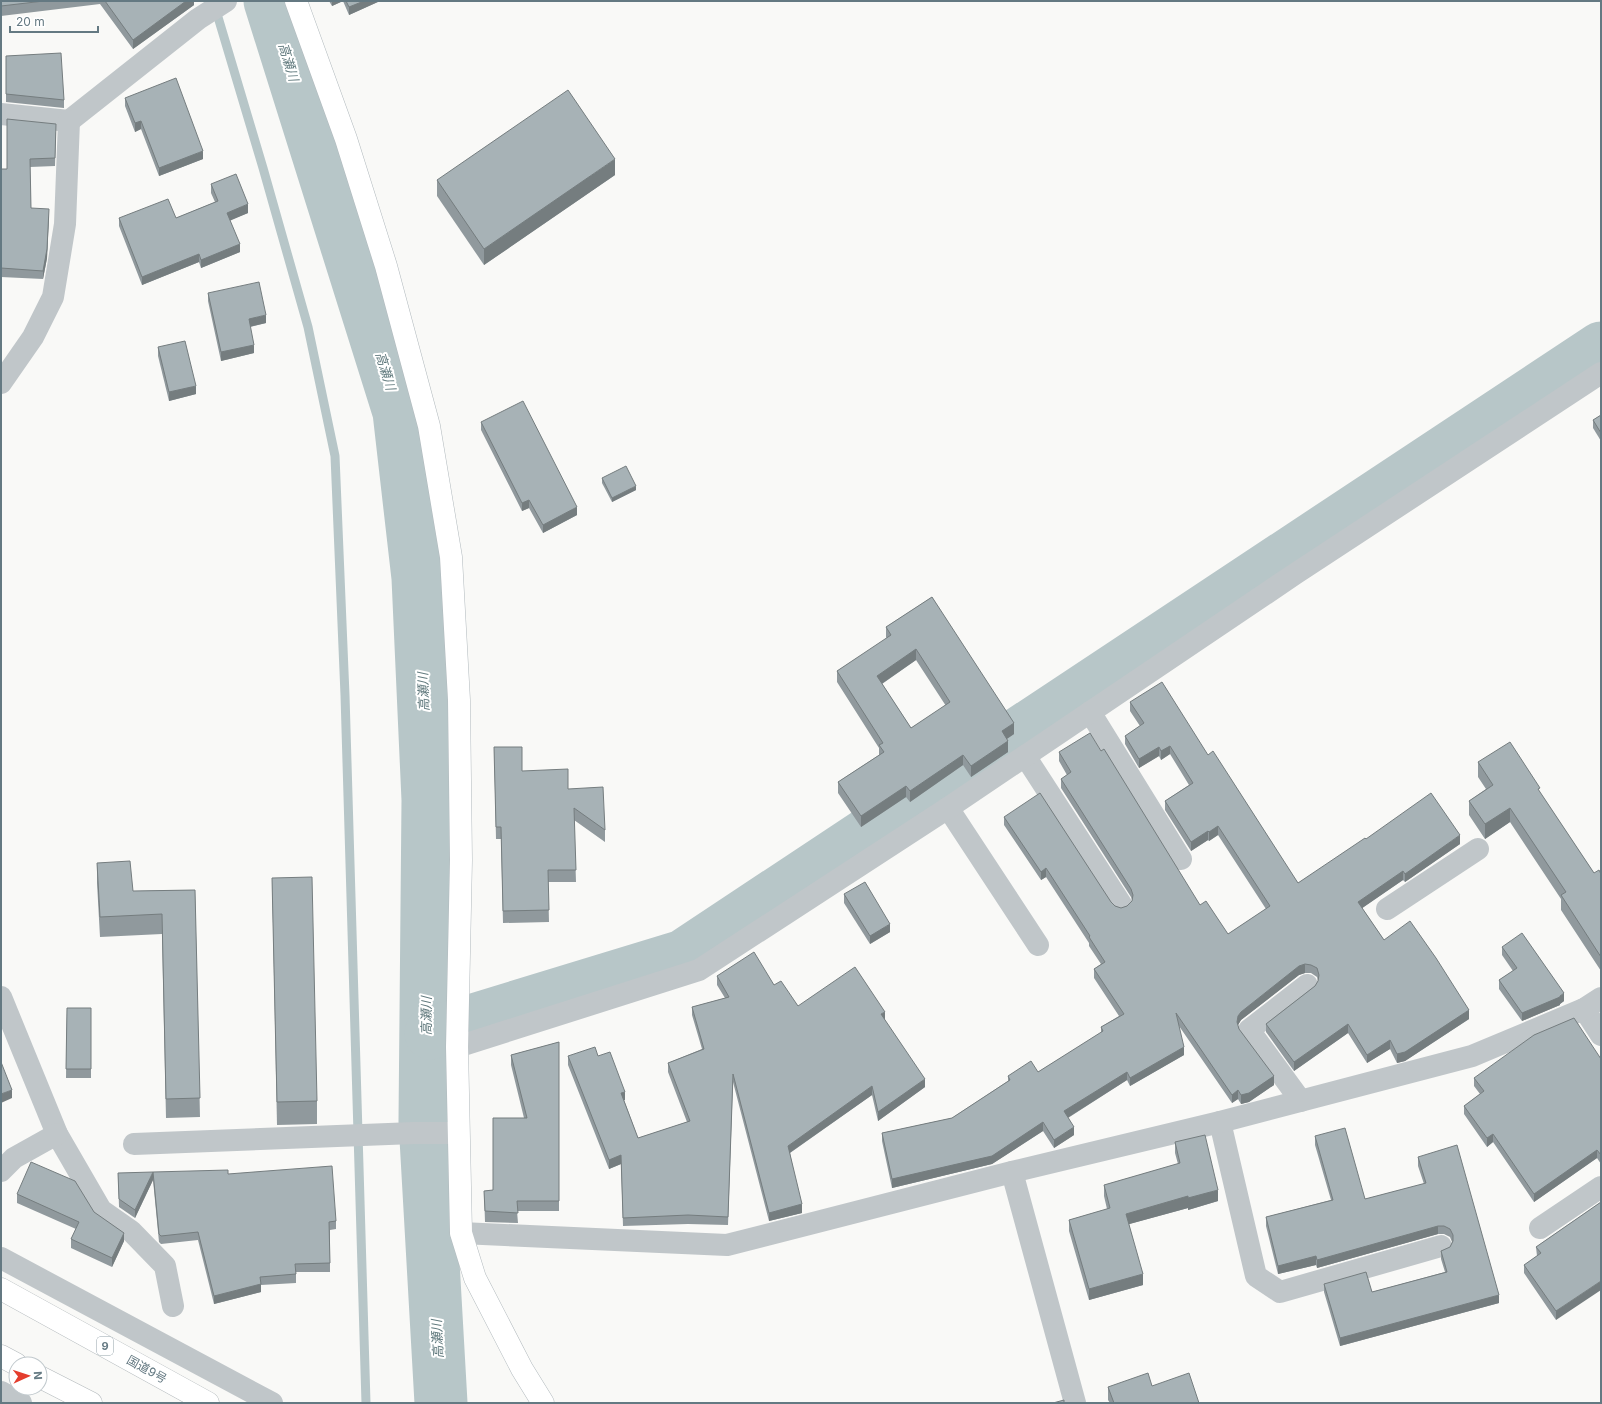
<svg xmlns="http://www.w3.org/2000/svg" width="1602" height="1404" font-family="Inter,'Noto Sans JP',sans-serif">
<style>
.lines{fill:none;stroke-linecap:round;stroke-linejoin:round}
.stream{stroke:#b7c6c8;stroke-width:9}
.river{stroke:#b7c6c8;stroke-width:53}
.secondary-casing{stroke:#b2babe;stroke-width:23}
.highway-casing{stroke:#b3b9bc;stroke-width:23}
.street{stroke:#c0c6c9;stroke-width:22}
.secondary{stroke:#fff;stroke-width:22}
.highway{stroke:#fff;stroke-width:22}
.wall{fill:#90999d;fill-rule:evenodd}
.shaded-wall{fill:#757d7f}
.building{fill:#a7b2b6;stroke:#757d7f;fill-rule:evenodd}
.labels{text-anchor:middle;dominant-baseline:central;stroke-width:4;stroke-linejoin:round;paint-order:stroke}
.shield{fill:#fff;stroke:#92a1a8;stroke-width:1}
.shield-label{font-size:11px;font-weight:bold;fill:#647982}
.street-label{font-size:12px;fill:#647982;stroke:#fff}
.water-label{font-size:13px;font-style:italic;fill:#5f787c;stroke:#fff}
</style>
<rect width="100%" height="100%" fill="#f9f9f7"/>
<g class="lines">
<polyline class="stream" points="215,7 263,168 308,327 335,456 345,695 366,1403"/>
<g class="river">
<polyline points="270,1 399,412 418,578 428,800 425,1121 441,1403"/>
<polyline points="431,1033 683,956 1601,348"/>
</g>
<defs>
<polyline id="secondary" points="296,1 346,139 386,266 429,426 451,557 459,700 461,860 457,1047 461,1233 475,1278 522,1369 543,1403"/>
<g id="highway">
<polyline points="1,1289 208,1403"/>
<polyline points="1,1356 16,1364"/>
<polyline points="40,1377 91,1403"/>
</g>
</defs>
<use href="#secondary" class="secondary-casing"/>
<use href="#highway" class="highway-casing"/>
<g class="street">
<polyline points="1,114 69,121 198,19 226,1"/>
<polyline points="1,383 33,337 53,297 65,224 69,121"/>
<polyline points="1090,712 1181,859"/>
<polyline points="1025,756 1121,904"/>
<polyline points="948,808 1038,945"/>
<polyline points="1387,909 1478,849"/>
<polyline points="1,997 57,1134 101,1210 131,1231 165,1266 173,1306"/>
<polyline points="1584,1009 1601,1035"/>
<polyline points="457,1047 699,970 948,808 1295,574 1601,373"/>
<polyline points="1301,1101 1249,1030 1307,985"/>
<polyline points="1220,1122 1256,1276 1280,1292 1441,1246"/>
<polyline points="134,1144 414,1133 458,1133"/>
<polyline points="1,1171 14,1158 57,1134"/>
<polyline points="1012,1172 1075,1403"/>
<polyline points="1540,1228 1601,1187"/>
<polyline points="461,1233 727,1245 1012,1172 1220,1122 1472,1056 1584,1009 1601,998"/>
<polyline points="1,1258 272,1403"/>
<polyline points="1,1392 21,1403"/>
</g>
<use href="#secondary" class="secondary"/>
<use href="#highway" class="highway"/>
</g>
<g class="wall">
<polygon points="1,1 194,1 194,5 133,49 100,4 1,16"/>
<polygon points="329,1 380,1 349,15 343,1 332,6"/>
<polygon points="6,56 64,100 64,108 6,102"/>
<polygon points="125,98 203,159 159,176 141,129 135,132 125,106"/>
<polygon points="56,132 55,166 30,167 31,208 49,217 47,258 43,279 1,277 1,169 7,169"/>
<polygon points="615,175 484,265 437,196 437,180"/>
<polygon points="211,184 248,213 230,220 240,252 201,268 199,262 142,285 119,226 119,218 176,218 215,202 211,193"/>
<polygon points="208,293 266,323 250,327 254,353 221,361 208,301"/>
<polygon points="158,347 196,394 169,401 158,356"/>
<polygon points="1601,415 1601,441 1593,428 1593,420"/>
<polygon points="481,422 577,515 543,533 529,508 522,511 481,430"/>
<polygon points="602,478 636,490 612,502 602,483"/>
<path d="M 932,597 L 1014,734 L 1007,739 L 1008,752 L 971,777 L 963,765 L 910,802 L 906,797 L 861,827 L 838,793 L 838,782 L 879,755 L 879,748 L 837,682 L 837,671 L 887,639 L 886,637 L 886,627 ZM 916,660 L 946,706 L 911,728 L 882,684 Z"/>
<polygon points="1130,702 1208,755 1298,883 1366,839 1460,844 1405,882 1403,880 1362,908 1384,940 1469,1019 1405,1061 1397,1063 1390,1049 1367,1063 1348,1033 1294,1071 1266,1032 1266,1024 1315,986 1318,981 1317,977 1311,973 1305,973 1299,975 1241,1020 1238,1025 1239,1029 1274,1085 1249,1102 1241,1104 1238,1099 1232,1103 1179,1026 1184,1055 1130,1086 1127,1080 1068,1118 1074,1135 1054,1148 1043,1131 992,1164 892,1188 882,1141 882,1133 952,1118 1008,1081 1008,1076 1038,1072 1101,1033 1101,1027 1119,1016 1094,978 1094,969 1101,964 1089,946 1089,943 1046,877 1041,880 1004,825 1004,817 1115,906 1121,908 1127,906 1132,901 1132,900 1131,897 1061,788 1061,779 1067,775 1059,761 1059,752 1200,905 1228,934 1266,909 1218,835 1209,841 1208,840 1191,851 1165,810 1165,801 1189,785 1170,754 1161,760 1159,756 1139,768 1125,744 1125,736 1140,726 1130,711"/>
<polygon points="494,747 522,771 568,789 605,830 605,842 574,820 576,882 548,882 549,922 503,923 501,839 496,839"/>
<polygon points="1478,762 1540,793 1594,873 1601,874 1601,971 1561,910 1561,899 1510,822 1485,839 1469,815 1469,801 1486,789 1478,777"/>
<polygon points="97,863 133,891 195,890 200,1117 166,1118 162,934 100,937 97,883"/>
<polygon points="272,878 317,1101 317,1124 277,1125"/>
<polygon points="844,894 890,932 870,944 844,903"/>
<polygon points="1502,947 1564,1001 1560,1004 1560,1005 1522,1021 1499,989 1499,980 1513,971 1502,955"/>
<polygon points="717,976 774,985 798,1006 885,1020 925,1087 878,1121 872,1095 790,1153 802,1213 769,1221 733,1082 728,1225 688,1224 623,1226 621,1164 609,1169 568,1065 568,1056 598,1056 625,1100 624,1100 638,1138 687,1122 668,1072 668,1063 702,1049 692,1015 692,1007 725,998 717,985"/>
<polygon points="67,1008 91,1008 91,1078 66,1078"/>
<polygon points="559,1042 559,1211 517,1211 518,1223 485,1222 484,1191 493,1190 524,1118 511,1065 511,1055"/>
<polygon points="1601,1059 1601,1164 1597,1158 1534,1202 1493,1142 1487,1147 1464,1114 1464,1106 1480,1094 1474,1086 1474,1078"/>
<polygon points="1315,1136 1365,1199 1424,1184 1418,1166 1418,1157 1499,1303 1340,1346 1324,1292 1324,1284 1372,1292 1445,1272 1441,1259 1441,1251 1450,1247 1452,1242 1450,1237 1444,1234 1438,1234 1317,1268 1316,1265 1278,1274 1266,1226 1266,1217 1331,1200 1315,1145"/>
<polygon points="1175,1142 1218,1201 1188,1210 1188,1208 1129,1224 1143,1285 1089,1300 1069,1231 1069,1220 1107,1209 1104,1196 1104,1185 1178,1164 1175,1153"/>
<polygon points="153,1172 228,1174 336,1221 336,1229 330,1230 330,1272 296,1272 296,1283 261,1285 261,1292 214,1304 198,1240 161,1244 159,1242 153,1180"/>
<polygon points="118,1173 153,1180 135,1218 119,1207"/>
<polygon points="17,1194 94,1212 124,1241 112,1267 71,1248 71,1239 76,1229 17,1203"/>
<polygon points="1601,1202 1556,1320 1524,1273 1524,1265 1537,1256 1536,1247"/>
<polygon points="1152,1386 1199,1403 1110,1403 1108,1400 1108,1387"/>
</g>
<g class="shaded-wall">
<polygon points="186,1 194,1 194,5 133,49 133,40"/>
<polygon points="332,1 343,1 332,6"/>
<polygon points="364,1 380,1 349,15 349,7"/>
<polygon points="141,121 141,129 135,132 135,123"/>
<polygon points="203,151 203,159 159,176 159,168"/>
<polygon points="615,159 615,175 484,265 484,249"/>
<polygon points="248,204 248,213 227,222 227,213"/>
<polygon points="49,209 47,258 43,279 43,271"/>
<polygon points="240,244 240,252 201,268 201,260"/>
<polygon points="199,254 199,262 142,285 142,277"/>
<polygon points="266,315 266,323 249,327 249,319"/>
<polygon points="254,345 254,353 221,361 221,352"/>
<polygon points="196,386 196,394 169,401 169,392"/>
<polygon points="636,486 636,490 612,502 612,498"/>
<polygon points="529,500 529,508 522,511 522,503"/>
<polygon points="577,507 577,515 543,533 543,525"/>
<polygon points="916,649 916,660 877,687 877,676"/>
<polygon points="1014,723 1014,734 1002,742 1002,731"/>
<polygon points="1008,741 1008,752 971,777 971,766"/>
<polygon points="1170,746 1170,754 1161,760 1161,751"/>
<polygon points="1159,747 1159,756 1139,768 1139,759"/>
<polygon points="963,755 963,765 910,802 910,791"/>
<polygon points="906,786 906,797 861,827 861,816"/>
<polygon points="1510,808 1510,822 1485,839 1485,824"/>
<polygon points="1218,826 1218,835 1209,841 1209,832"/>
<polygon points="1208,831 1208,840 1191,851 1191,842"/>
<polygon points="1460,835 1460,844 1405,882 1405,874"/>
<polygon points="1046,868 1046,877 1041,880 1041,872"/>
<polygon points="1403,871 1403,880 1358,911 1358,902"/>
<polygon points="890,924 890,932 870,944 870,936"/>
<polygon points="1305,964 1305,973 1299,975 1241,1020 1238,1025 1237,1022 1238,1016 1241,1012 1299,966"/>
<polygon points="1564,993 1564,1001 1560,1004 1560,1005 1522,1021 1522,1013 1560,996"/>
<polygon points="1469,1010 1469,1019 1405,1061 1397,1063 1397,1054"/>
<polygon points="885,1012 885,1020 881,1023 881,1014"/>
<polygon points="1348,1024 1348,1033 1294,1071 1294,1062"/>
<polygon points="1390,1040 1390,1049 1367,1063 1367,1055"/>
<polygon points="1184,1047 1184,1055 1130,1086 1130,1078"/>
<polygon points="1127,1072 1127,1080 1064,1120 1064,1111"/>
<polygon points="1274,1076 1274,1085 1249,1102 1241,1104 1241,1095"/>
<polygon points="925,1079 925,1087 878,1121 878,1112"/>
<polygon points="872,1086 872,1095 788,1154 788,1146"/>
<polygon points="12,1090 12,1098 1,1103 1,1094"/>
<polygon points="1238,1090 1238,1099 1232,1103 1232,1095"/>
<polygon points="625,1092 625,1100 621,1101 621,1093"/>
<polygon points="1043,1122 1043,1131 992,1164 892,1188 892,1179"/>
<polygon points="1074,1127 1074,1135 1054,1148 1054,1140"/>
<polygon points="1493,1134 1493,1142 1487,1147 1487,1138"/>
<polygon points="1597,1150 1597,1158 1534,1202 1534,1194"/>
<polygon points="621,1155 621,1164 609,1169 609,1160"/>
<polygon points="153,1172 153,1180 135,1218 135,1210"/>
<polygon points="1218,1190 1218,1201 1188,1210 1188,1198"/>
<polygon points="1188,1196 1188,1208 1126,1225 1126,1214"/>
<polygon points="802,1204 802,1213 769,1221 769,1213"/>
<polygon points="1438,1226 1438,1234 1317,1268 1317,1260"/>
<polygon points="124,1233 124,1241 112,1267 112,1258"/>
<polygon points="1316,1256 1316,1265 1278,1274 1278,1266"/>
<polygon points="1143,1274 1143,1285 1089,1300 1089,1289"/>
<polygon points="1601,1281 1601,1290 1556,1320 1556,1311"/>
<polygon points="261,1284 261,1292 214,1304 214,1296"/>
<polygon points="1499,1295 1499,1303 1340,1346 1340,1338"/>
</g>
<g class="building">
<polygon points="1,1 44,1 1,6"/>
<polygon points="105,1 186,1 133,40"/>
<polygon points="346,1 364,1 349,7"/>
<polygon points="61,53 64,100 6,94 6,56"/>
<polygon points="176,78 203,151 159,168 141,121 135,123 125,98"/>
<polygon points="568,90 615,159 484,249 437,180"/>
<polygon points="7,119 56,124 55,158 30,159 31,208 49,209 47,249 43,271 1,268 1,169 7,169"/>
<polygon points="236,174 248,204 227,213 240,244 201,260 199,254 142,277 119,218 168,199 176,218 218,201 211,184"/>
<polygon points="259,282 266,315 249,319 254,345 221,352 208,293"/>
<polygon points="185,341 196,386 169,392 158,347"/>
<polygon points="523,401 577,507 543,525 529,500 522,503 481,422"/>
<polygon points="1601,415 1601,433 1593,420"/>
<polygon points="626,466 636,486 612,498 602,478"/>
<path d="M 932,597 L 1014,723 L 1002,731 L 1008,741 L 971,766 L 963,755 L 910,791 L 906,786 L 861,816 L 838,782 L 884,752 L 879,745 L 883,743 L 837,671 L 891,635 L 886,627 ZM 916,649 L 950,702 L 911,728 L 877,676 Z"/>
<polygon points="1162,682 1208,755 1213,751 1298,883 1365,838 1366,839 1431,793 1460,835 1405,874 1403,871 1358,902 1384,940 1410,921 1436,958 1469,1010 1405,1052 1397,1054 1390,1040 1367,1055 1348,1024 1294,1062 1266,1024 1315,986 1318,981 1319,975 1317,968 1311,965 1305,964 1299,966 1241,1012 1238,1016 1237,1022 1239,1029 1274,1076 1249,1093 1241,1095 1238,1090 1232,1095 1176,1013 1184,1047 1130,1078 1127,1072 1064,1111 1074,1127 1054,1140 1043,1122 992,1156 892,1179 882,1133 952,1118 1010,1080 1008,1076 1031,1061 1038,1072 1103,1031 1101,1027 1124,1014 1094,969 1105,962 1089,937 1090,936 1046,868 1041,872 1004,817 1040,793 1111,902 1115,906 1121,908 1127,906 1132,901 1133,895 1131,889 1061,779 1071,772 1059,752 1090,733 1101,751 1104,749 1200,905 1206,901 1228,934 1270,906 1218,826 1209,832 1208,831 1191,842 1165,801 1193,783 1170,746 1161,751 1159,747 1139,759 1125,736 1144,723 1130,702"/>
<polygon points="1510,742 1540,788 1538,789 1594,873 1599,870 1601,874 1601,957 1561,895 1566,892 1510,808 1485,824 1469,801 1493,785 1478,762"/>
<polygon points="494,747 522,747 522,771 568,769 568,789 603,787 605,830 574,808 576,870 548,870 549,910 503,911 501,827 496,827"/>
<polygon points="130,861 133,891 195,890 200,1098 166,1099 162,914 100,917 97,863"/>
<polygon points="312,877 317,1101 277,1102 272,878"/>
<polygon points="865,882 890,924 870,936 844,894"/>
<polygon points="1522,933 1564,993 1560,996 1560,997 1522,1013 1499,980 1517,968 1502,947"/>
<polygon points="754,952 774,985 781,981 798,1006 855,967 885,1012 881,1014 925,1079 878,1112 872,1086 788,1146 802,1204 769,1213 733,1074 728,1217 688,1215 623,1218 621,1155 609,1160 568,1056 595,1047 598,1056 610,1052 625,1092 621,1093 638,1138 690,1121 668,1063 704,1049 692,1007 729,997 717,976"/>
<polygon points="67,1008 91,1008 91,1069 66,1069"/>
<polygon points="1574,1018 1601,1059 1601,1155 1597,1150 1534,1194 1493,1134 1487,1138 1464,1106 1484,1091 1474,1078 1534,1035"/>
<polygon points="559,1042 559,1201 517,1201 518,1213 485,1211 484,1191 493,1190 493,1118 527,1118 511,1055"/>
<polygon points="1,1062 12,1090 1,1094"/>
<polygon points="1345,1128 1365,1199 1426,1183 1418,1157 1457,1145 1499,1295 1340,1338 1324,1284 1366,1272 1372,1292 1447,1272 1441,1251 1450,1247 1453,1241 1453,1235 1450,1229 1444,1226 1438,1226 1317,1260 1316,1256 1278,1266 1266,1217 1333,1200 1315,1136"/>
<polygon points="1205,1135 1218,1190 1188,1198 1188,1196 1126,1214 1143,1274 1089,1289 1069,1220 1110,1208 1104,1185 1180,1163 1175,1142"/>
<polygon points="31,1162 75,1181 94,1212 124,1233 112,1258 71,1239 79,1222 17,1194"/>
<polygon points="332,1166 336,1221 329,1222 330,1263 295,1264 296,1274 260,1277 261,1284 214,1296 198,1232 161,1236 159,1234 153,1172 228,1170 228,1174"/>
<polygon points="153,1172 135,1210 119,1199 118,1173"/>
<polygon points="1601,1202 1601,1281 1556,1311 1524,1265 1541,1253 1536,1247"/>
<polygon points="1148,1373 1152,1386 1189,1373 1199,1403 1114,1403 1108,1387"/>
<polygon points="1064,1400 1064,1403 1053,1403"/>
</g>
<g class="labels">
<rect class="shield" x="97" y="1337" width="16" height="18" rx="3"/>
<g class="shield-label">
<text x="105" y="1346">9</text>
</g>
<g class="street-label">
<text transform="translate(147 1369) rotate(29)">国道9号</text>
</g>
<g class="water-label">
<text transform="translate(289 62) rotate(73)">高瀬川</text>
<text transform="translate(386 371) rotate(73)">高瀬川</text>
<text transform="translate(423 692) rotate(-92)">高瀬川</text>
<text transform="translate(426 1016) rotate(-90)">高瀬川</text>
<text transform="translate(437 1339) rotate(-93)">高瀬川</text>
</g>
</g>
<rect width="1602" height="1404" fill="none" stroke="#647982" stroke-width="4"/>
<g transform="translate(28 1376) rotate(87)"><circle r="19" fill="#ffffff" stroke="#c1c9cd"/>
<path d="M0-3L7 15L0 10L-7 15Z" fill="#e43d2d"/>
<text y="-6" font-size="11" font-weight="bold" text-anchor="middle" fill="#647982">N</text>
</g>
<path d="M10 26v6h88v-6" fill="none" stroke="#647982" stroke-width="2"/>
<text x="16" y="26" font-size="12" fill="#647982" stroke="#ffffff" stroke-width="3" paint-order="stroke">20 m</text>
</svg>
